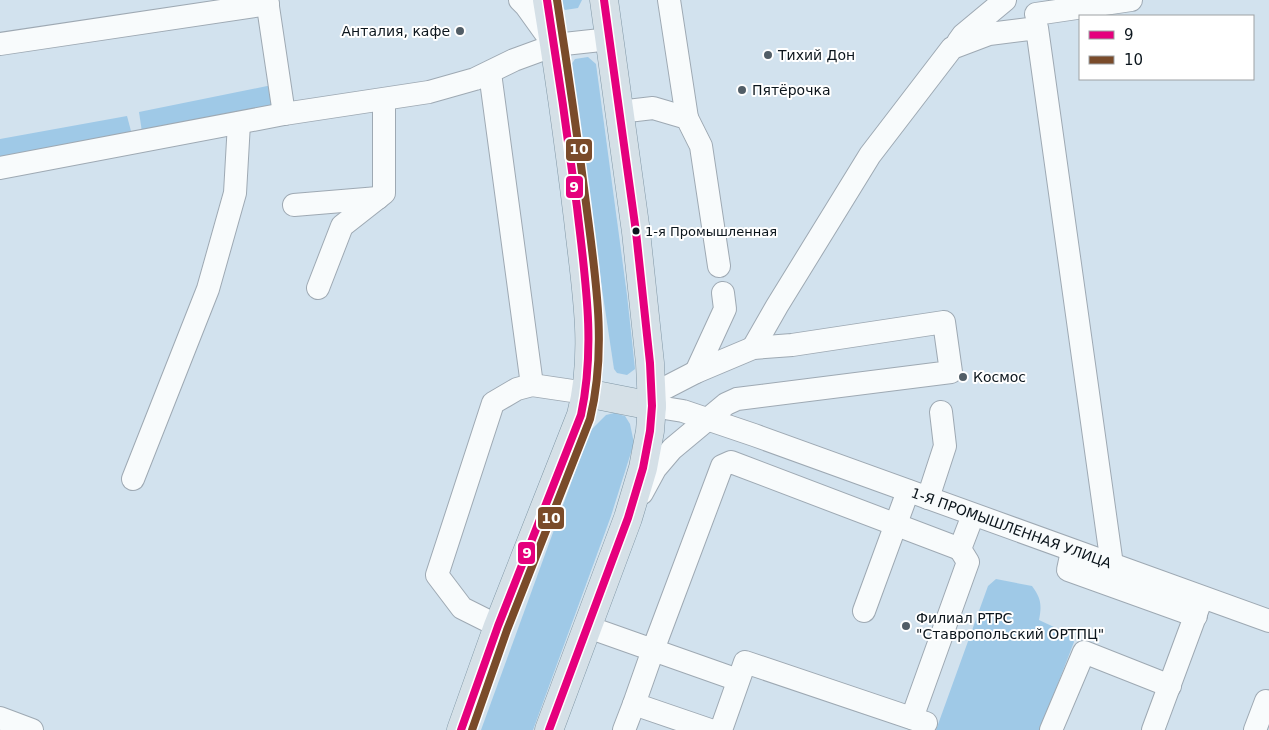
<svg xmlns="http://www.w3.org/2000/svg" width="1269" height="730" font-family="'DejaVu Sans',sans-serif">
<style>
.green{fill:#9fc9e7}
.lines{fill:none;stroke-linecap:round;stroke-linejoin:round}
.minor-casing{stroke:#9ea9b3;stroke-width:24}
.major-casing{stroke:#8097a6;stroke-width:29}
.minor{stroke:#f8fbfc;stroke-width:22}
.major{stroke:#d5e0e7;stroke-width:28}
.bus-1-casing{stroke:#fff;stroke-width:11}
.bus-2-casing{stroke:#fff;stroke-width:11}
.bus-1{stroke:#e5007d;stroke-width:8}
.bus-2{stroke:#7a4b2a;stroke-width:8}
.poi-dot{fill:#515d66;stroke:#fff;stroke-width:2}
.bus-dot{fill:#0b151c;stroke:#fff;stroke-width:2}
.labels{text-anchor:middle;dominant-baseline:central;stroke-width:4;stroke-linejoin:round;paint-order:stroke}
.bus-label{font-size:13px;fill:#0b151c;stroke:#fff;text-anchor:start}
.poi-label{font-size:14px;fill:#0b151c;stroke:#fff;text-anchor:start}
.street-label{font-size:14px;fill:#0b151c;stroke:#fff}
.line-badge{stroke:#fff;stroke-width:2}
.badge-label{font-size:14px;text-anchor:middle;font-weight:bold;fill:#fff}
</style>
<rect width="100%" height="100%" fill="#d2e2ee"/>
<g class="green">
<polygon points="555,0 582,0 578,8 565,10"/>
<polygon points="588,57 596,64 627,295 635,369 627,375 617,373 614,369 569,68 575,59"/>
<polygon points="272,85 274,107 142,132 139,112"/>
<polygon points="127,116 131,131 128,138 0,160 0,139"/>
<polygon points="614,413 625,416 630,424 634,443 611,516 533,730 481,730 590,431 606,415"/>
<path d="M 996,579 L 1032,586 C 1041,598 1042,605 1039,620 L 1071,635 L 1074,642 L 1040,730 L 936,730 L 988,586 Z"/>
</g>
<g class="lines">
<defs>
<g id="minor">
<polyline points="267,0 284,114"/>
<polyline points="520,0 526,6 554,45"/>
<polyline points="669,0 687,118"/>
<polyline points="1036,14 1131,0"/>
<polyline points="958,42 963,35 1005,0"/>
<polyline points="0,44 268,4"/>
<polyline points="490,73 532,385"/>
<polyline points="619,112 653,108 687,118 701,146 719,266"/>
<polyline points="0,168 284,114 429,92 475,79 514,60 555,45 610,39"/>
<polyline points="294,205 378,198"/>
<polyline points="318,288 342,226 384,193 384,100"/>
<polyline points="753,348 777,306 870,155 952,48 989,34 1037,28 1112,565"/>
<polyline points="696,372 725,309 723,293"/>
<path id="s1" d="M 652,406 L 683,411 L 754,435 L 1269,621"/>
<polyline points="133,479 208,289 235,193 239,123"/>
<polyline points="642,493 655,469 672,449 726,404 737,399 951,372 944,322 792,345 753,348 696,372 665,388"/>
<polyline points="928,498 945,446 941,412"/>
<polyline points="1072,551 1068,570 1196,616"/>
<polyline points="864,611 908,491"/>
<polyline points="498,626 462,608 437,575 493,403 517,389 532,385 586,393"/>
<polyline points="588,627 653,650 722,466 731,462 960,549"/>
<polyline points="0,718 32,730"/>
<polyline points="912,718 968,562 960,549 973,515"/>
<polyline points="624,730 634,704"/>
<polyline points="710,730 634,704 653,650 738,680"/>
<polyline points="721,730 745,662 926,723"/>
<polyline points="1051,730 1084,652 1170,686"/>
<polyline points="1153,730 1200,603"/>
<polyline points="1255,730 1266,701"/>
</g>
<g id="major">
<polyline points="586,393 652,406"/>
<path d="M 461,730 L 498,626 L 581,415 C 598,350 585,284 578,219 C 569,146 559,73 547,0"/>
<polyline points="549,730 628,518 643,468 650,431 652,406 650,363 636,232 604,0"/>
</g>
</defs>
<use href="#minor" class="minor-casing"/>
<use href="#major" class="major-casing"/>
<use href="#minor" class="minor"/>
<use href="#major" class="major"/>
<defs>
<g id="bus-1">
<path d="M 461,730 L 498,626 L 581,415 C 596,345 585,278 577,207 C 568,138 558,69 547,0"/>
<polyline points="549,730 628,518 643,468 650,431 652,406 650,363 636,232 604,0"/>
</g>
<path id="bus-2" d="M 472,730 L 507,630 L 590,419 C 607,350 596,280 587,211 C 578,140 568,70 557,0"/>
</defs>
<use href="#bus-1" class="bus-1-casing"/>
<use href="#bus-2" class="bus-2-casing"/>
<use href="#bus-1" class="bus-1"/>
<use href="#bus-2" class="bus-2"/>
</g>
<g class="poi-dot">
<circle cx="460" cy="31" r="5"/>
<circle cx="768" cy="55" r="5"/>
<circle cx="742" cy="90" r="5"/>
<circle cx="963" cy="377" r="5"/>
<circle cx="906" cy="626" r="5"/>
</g>
<circle class="bus-dot" cx="636" cy="231" r="4.5"/>
<g class="labels">
<g class="bus-label">
<text x="645" y="231">1-я Промышленная</text>
</g>
<g class="poi-label">
<text x="450" y="31" text-anchor="end">Анталия, кафе</text>
<text x="778" y="55">Тихий Дон</text>
<text x="752" y="90">Пятёрочка</text>
<text x="973" y="377">Космос</text>
<text x="916" y="618">Филиал РТРС<tspan x="916" dy="16">"Ставропольский ОРТПЦ"</tspan></text>
</g>
<g class="street-label">
<text stroke="none"><textPath href="#s1" startOffset="380">1-Я ПРОМЫШЛЕННАЯ УЛИЦА</textPath></text>
</g>
</g>
<g class="line-badge">
<rect x="565" y="138" width="28" height="24" rx="5" fill="#7a4b2a"/>
<rect x="565" y="175" width="19" height="24" rx="5" fill="#e5007d"/>
<rect x="537" y="506" width="28" height="24" rx="5" fill="#7a4b2a"/>
<rect x="517" y="541" width="19" height="24" rx="5" fill="#e5007d"/>
</g>
<g class="badge-label">
<text x="579" y="154">10</text>
<text x="574" y="192">9</text>
<text x="551" y="523">10</text>
<text x="527" y="558">9</text>
</g>
<rect x="1079" y="15" width="175" height="65" fill="#ffffff" stroke="#9da1a4"/>
<rect x="1089" y="31" width="25" height="8" fill="#e5007d" stroke="#9da1a4"/>
<text x="1124" y="40" font-size="15" fill="#0b151c">9</text>
<rect x="1089" y="56" width="25" height="8" fill="#7a4b2a" stroke="#9da1a4"/>
<text x="1124" y="65" font-size="15" fill="#0b151c">10</text>
</svg>
